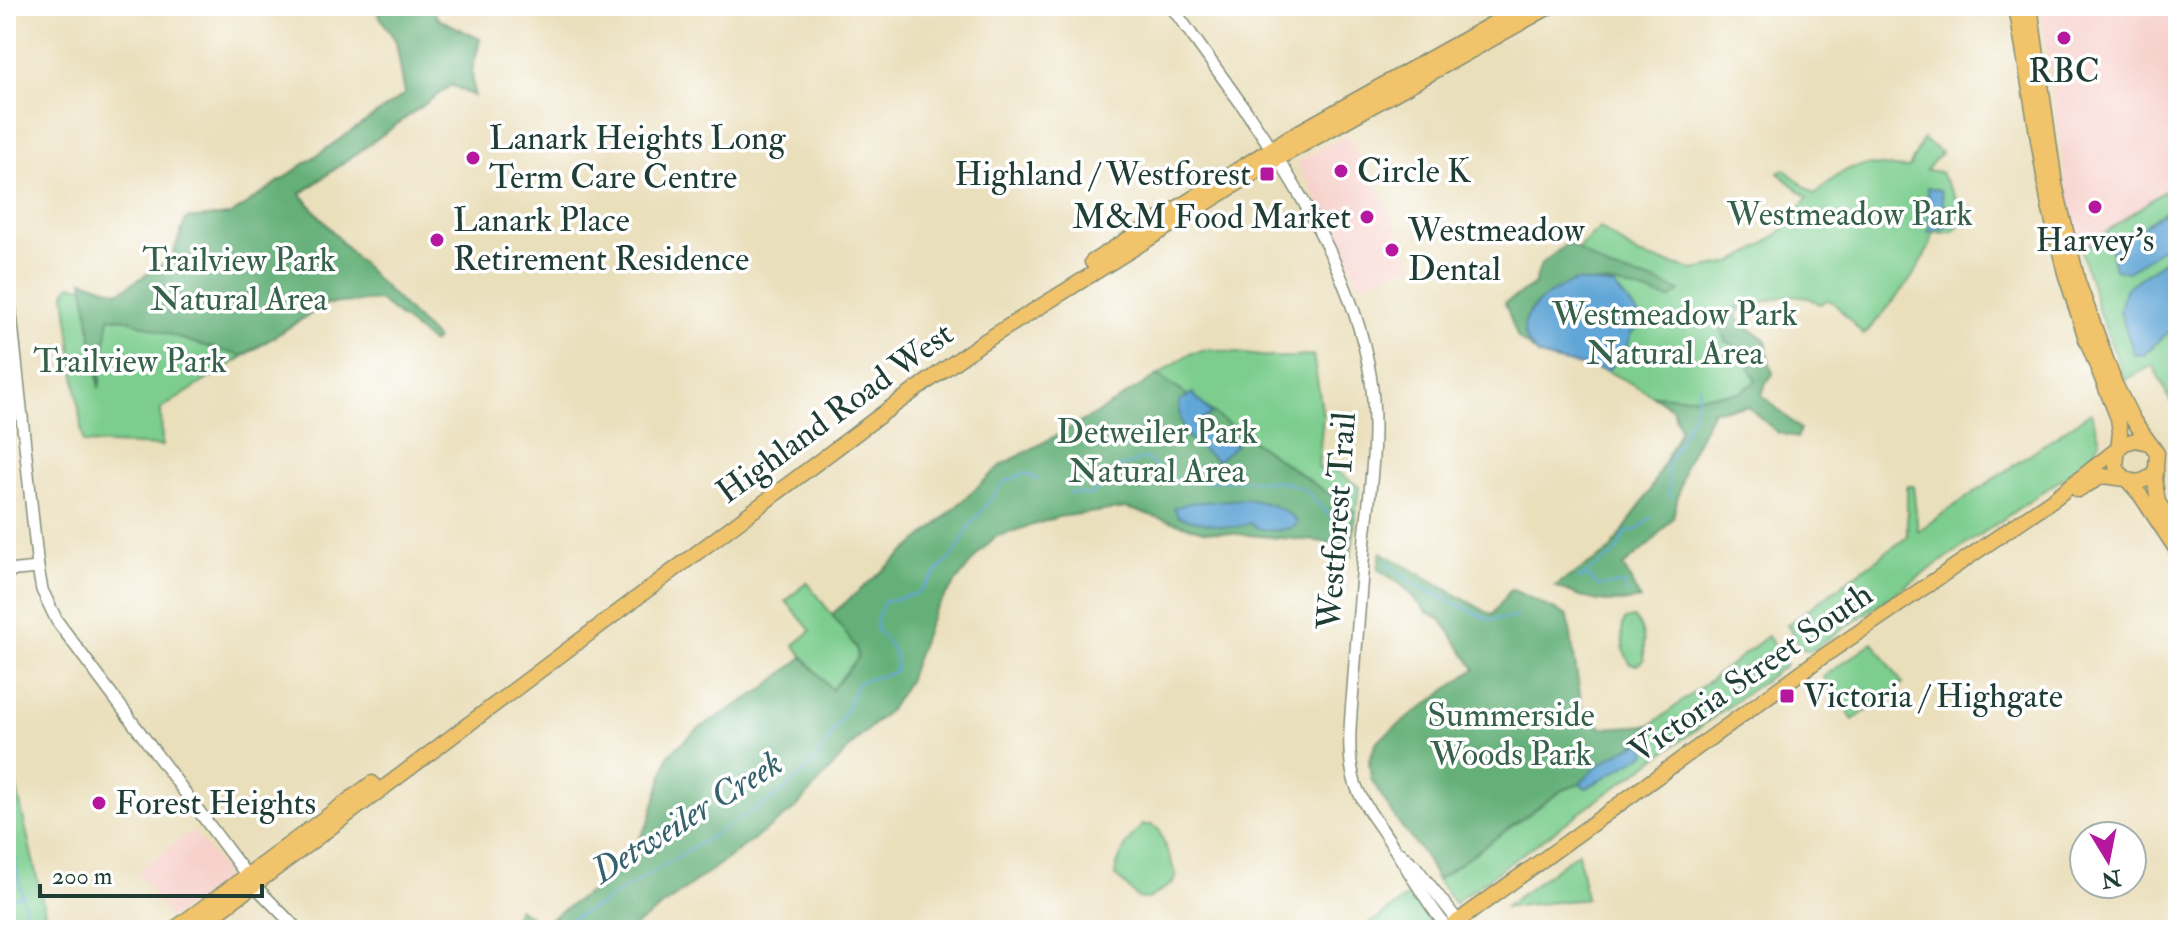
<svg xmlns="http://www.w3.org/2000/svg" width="2184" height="936" font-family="'IM FELL Double Pica',serif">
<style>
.built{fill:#f7d0cb}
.green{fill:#7ccd8e;stroke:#4e8561;stroke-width:2}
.forest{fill:#65b079;stroke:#427656;stroke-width:2}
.water{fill:#60a6d6;stroke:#407285;stroke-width:2}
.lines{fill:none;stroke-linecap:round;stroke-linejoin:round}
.stream{stroke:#60a6d6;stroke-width:2}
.minor-casing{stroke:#848e78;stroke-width:14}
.major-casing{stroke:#848e78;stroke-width:17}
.minor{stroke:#fff;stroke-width:11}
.major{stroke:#f1c36a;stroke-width:14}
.poi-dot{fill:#b5179e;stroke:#fff;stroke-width:3}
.labels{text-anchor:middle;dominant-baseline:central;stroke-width:7;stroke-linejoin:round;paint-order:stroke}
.poi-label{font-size:34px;fill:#1f3d34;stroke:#fff;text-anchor:start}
.park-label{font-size:34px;fill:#36614a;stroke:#fff}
.street-label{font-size:34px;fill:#1f3d34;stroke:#fff}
.water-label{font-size:36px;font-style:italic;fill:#36626d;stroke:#fff}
</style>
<rect width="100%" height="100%" fill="#fff"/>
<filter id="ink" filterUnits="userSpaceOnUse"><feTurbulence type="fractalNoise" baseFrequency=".0125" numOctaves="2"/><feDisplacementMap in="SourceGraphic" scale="16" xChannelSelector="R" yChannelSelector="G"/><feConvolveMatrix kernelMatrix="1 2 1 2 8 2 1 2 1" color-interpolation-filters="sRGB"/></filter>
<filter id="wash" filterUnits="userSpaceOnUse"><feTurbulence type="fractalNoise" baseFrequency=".006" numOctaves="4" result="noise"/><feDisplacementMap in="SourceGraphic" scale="32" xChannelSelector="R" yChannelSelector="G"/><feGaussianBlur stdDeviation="1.8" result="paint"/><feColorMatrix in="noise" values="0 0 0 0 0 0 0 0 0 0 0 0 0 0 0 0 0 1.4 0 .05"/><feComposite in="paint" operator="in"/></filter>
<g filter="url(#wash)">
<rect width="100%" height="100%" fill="#eadfbb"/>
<g class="built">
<polygon points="2040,6 2178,6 2178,181 2081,250 2068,196"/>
<polygon points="1346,135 1390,212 1413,265 1362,284 1359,283 1339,240 1297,163"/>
<polygon points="193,830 224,871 222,881 171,918 137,872"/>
</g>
<g class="green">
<polygon points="373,6 432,6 437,18 480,39 472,71 474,96 451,85 301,194 390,299 326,304 161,409 162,446 83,443 65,293 70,285 119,292 171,259 186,219 231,215 405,94 396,41"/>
<path d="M 1923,139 L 1941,153 L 1926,170 L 1940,172 L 1957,200 L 1960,225 L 1952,232 L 1934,233 C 1921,274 1892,303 1864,335 L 1833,302 L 1827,300 L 1820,304 C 1799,289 1782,297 1759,303 C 1749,306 1744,306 1737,314 L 1739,321 L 1767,341 L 1767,354 L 1773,374 L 1745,407 L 1713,410 L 1685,465 L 1673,517 L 1651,543 L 1623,566 L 1640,599 C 1602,606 1589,600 1555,586 L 1610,551 L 1651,489 L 1680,430 L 1672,408 L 1638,387 L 1607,371 L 1539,355 L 1518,338 L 1505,303 L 1544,279 L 1600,228 L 1638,255 L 1693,270 L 1731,263 L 1755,250 L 1779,234 L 1808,198 L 1778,173 L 1784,169 L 1815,195 C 1854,157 1859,165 1909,168 Z"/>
<polygon points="2178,181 2178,202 2111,250 2174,232 2178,235 2178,250 2125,289 2134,354 2143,355 2172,329 2178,317 2178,416 2153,365 2125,380 2099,312 2081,250"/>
<path d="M 1210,349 C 1245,354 1278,361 1313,355 L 1323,416 L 1318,468 L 1334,469 L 1359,487 L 1356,513 L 1158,375 L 1189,354 Z"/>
<polygon points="2091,412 2100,440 2089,460 1811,651 1802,649 1787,625 1907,537 1907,486 1913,486 1918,531"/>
<polygon points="807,582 857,648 858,658 831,690 794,645 811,631 786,601"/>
<path d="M 1633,618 C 1644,624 1645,648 1644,660 L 1637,665 L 1631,664 C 1623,655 1619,630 1625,620 Z"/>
<polygon points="1768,636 1786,665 1458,900 1455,904 1437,880 1562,790 1580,784 1587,788 1646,753 1644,742 1633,745 1651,725"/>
<polygon points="1873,642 1903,684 1853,720 1823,677"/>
<polygon points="6,742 49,930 6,930"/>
<path d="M 1143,825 L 1152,825 L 1159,830 L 1176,875 L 1173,883 L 1148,899 L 1138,898 L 1115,875 C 1116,859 1131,835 1143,825 Z"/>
<polygon points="1578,852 1586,899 1505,907"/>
<polygon points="1410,895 1430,920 1415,930 1361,930"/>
</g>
<g class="forest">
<polygon points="373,6 432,6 437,18 480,39 472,71 474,96 451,85 300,194 349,251 436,339 432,343 379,300 326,304 242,356 194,343 126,319 109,317 99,388 83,280 119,292 171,259 186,219 231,215 405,94 396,41"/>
<path d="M 1568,243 L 1610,270 L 1658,282 L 1680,291 L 1670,299 C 1648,294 1624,284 1601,283 C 1592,282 1580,289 1571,292 C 1534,305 1507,314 1539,355 L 1518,338 L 1505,303 L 1534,285 L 1541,264 Z"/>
<path d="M 1739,305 L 1744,306 L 1737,314 L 1739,321 L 1767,341 L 1767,354 L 1773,374 L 1766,383 L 1762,395 L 1800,429 L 1797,438 L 1777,432 L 1747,406 L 1713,410 L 1685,465 L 1673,517 L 1651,543 L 1623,566 L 1640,599 C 1602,606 1589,600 1555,586 L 1610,551 L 1651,489 L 1680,430 L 1672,408 L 1653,395 L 1685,397 L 1739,393 L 1756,381 L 1742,349 L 1725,341 L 1718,318 Z"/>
<polygon points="1158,375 1356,513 1351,557 1327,542 1203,531 1126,508 1058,517 995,537 978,554 933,612 908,681 891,708 857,740 795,809 630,930 509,930 518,908 542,924 613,876 629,856 649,822 669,754 698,729 762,690 803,657 832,690 858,658 856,648 832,614 933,528 1000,466 1094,415"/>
<polygon points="1381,552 1492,615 1511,589 1568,616 1582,708 1603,728 1651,725 1633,745 1586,777 1580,784 1562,790 1437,880 1423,854 1397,821 1371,779 1369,760 1377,741 1475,669 1441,620 1428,613 1403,586 1378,569"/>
</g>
<g class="water">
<polygon points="1928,187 1941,190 1944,206 1953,209 1952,225 1928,233 1931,225 1928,222"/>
<polygon points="2178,202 2178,235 2174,232 2167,235 2167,244 2128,272 2115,269 2111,249"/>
<polygon points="2178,250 2178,317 2172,329 2143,355 2134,354 2120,311 2125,289"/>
<path d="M 1577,281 L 1614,286 L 1638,314 L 1639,328 L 1631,333 L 1625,352 L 1607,371 C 1591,367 1552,362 1539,355 C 1535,353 1530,345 1527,341 C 1513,312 1555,288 1577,281 Z"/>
<path d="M 1192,393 L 1212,414 L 1196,423 L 1218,438 L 1223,433 L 1236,445 L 1217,461 C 1192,442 1178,435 1179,402 Z"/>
<path d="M 1246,499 C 1267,503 1281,506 1297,521 L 1296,525 C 1282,532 1261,533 1249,523 C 1231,533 1199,521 1179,517 L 1174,508 L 1189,503 Z"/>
<path d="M 1644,742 L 1647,753 L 1586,788 L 1580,784 C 1595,765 1621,749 1644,742 Z"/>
</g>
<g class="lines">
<g class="stream">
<polyline points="1069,493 1092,495 1120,467 1145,458 1177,482 1251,480 1284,482 1304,489 1343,530"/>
<polyline points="1670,498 1667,466 1693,414 1700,386"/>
<polyline points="1386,563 1412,583 1490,620 1517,617"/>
<polyline points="1581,578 1589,577 1598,586 1623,584 1626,593"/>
<polyline points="1578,579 1616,553 1625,533 1639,529 1651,517"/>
<polyline points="6,821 30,930"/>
<polyline points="15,897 23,895"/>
<polyline points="6,899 8,899"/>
<path d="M 550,930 L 601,904 L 780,794 L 813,764 L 846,711 L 858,682 L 895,672 C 899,651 890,645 876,630 L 877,618 L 884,602 L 918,593 L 956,552 L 969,527 L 1004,482 L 1025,473 L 1038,480"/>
</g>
</g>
</g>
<g filter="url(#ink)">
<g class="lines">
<defs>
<g id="minor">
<path d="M 1171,6 C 1249,115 1347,239 1370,374 C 1379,428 1371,483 1365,537 C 1361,583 1358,629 1354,675 C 1352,710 1345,749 1355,783 C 1363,806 1380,825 1392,845 C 1411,874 1427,904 1449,930"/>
<polyline points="6,267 38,568 42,590 57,621 254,885 298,930"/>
<polyline points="6,571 38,568"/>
<polyline points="1400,853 1415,866 1465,930"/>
</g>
<g id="major">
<path d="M 2016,6 L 2049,206 L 2065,273 L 2086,339 L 2118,418 L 2120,433 L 2116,466 C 2125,485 2144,487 2156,470"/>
<polyline points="2030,6 2055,184 2078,282 2115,384 2133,420 2157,453 2155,482 2158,502 2178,534"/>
<polyline points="1092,262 1288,138 1524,6"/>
<polyline points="2127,480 2141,496 2178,552"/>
<polyline points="2078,490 2103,476 2125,479"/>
<polyline points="173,930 372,783"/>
<polyline points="194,930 886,411 980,344 1277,159 1551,6"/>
<polyline points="1446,930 1815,662 2055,498 2125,443 2136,440 2148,443"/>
</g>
</defs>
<use href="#minor" class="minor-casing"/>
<use href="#major" class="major-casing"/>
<use href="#minor" class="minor"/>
<use href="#major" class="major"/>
</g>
</g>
<g class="poi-dot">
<circle cx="2064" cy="38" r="8"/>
<circle cx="473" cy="158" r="8"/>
<circle cx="1341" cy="171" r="8"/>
<rect x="1259" y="166" width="16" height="16" rx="4"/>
<circle cx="2095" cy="207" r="8"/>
<circle cx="1367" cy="217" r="8"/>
<circle cx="437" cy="240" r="8"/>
<circle cx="1392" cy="250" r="8"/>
<rect x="1779" y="688" width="16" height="16" rx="4"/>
<circle cx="99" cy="803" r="8"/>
</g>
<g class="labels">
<g class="poi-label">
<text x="2064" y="71" text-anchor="middle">RBC</text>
<text x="489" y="138">Lanark Heights Long<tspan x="489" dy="39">Term Care Centre</tspan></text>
<text x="1357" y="171">Circle K</text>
<text x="1251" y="174" text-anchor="end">Highland / Westforest</text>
<text x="1351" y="217" text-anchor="end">M&amp;M Food Market</text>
<text x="453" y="220">Lanark Place<tspan x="453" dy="39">Retirement Residence</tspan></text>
<text x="1408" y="230">Westmeadow<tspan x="1408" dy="39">Dental</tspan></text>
<text x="2095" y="240" text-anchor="middle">Harvey's</text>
<text x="1803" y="696">Victoria / Highgate</text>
<text x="115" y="803">Forest Heights</text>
</g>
<g class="park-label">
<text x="1850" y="214">Westmeadow Park</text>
<text x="239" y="260">Trailview Park<tspan x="239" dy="39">Natural Area</tspan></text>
<text x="1675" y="314">Westmeadow Park<tspan x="1675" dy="39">Natural Area</tspan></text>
<text x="130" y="361">Trailview Park</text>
<text x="1157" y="432">Detweiler Park<tspan x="1157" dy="39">Natural Area</tspan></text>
<text x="1511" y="715">Summerside<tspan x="1511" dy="39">Woods Park</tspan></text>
</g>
<g class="street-label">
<text transform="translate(835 413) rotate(-36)">Highland Road West</text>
<text transform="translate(1337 521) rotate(-86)">Westforest Trail</text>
<text transform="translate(1751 673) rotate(-35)">Victoria Street South</text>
</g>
<g class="water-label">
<text transform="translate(687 817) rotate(-32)">Detweiler Creek</text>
</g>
</g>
<rect width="2184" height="936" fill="none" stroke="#fff" stroke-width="32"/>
<g transform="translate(2108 860) rotate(170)"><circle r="38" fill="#ffffff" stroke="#a5b1ae" stroke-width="2"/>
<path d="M0-6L14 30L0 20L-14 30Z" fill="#b5179e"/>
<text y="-12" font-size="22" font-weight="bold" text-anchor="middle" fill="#1f3d34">N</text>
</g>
<path d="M40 884v12h222v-12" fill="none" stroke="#1f3d34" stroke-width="4"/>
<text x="52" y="884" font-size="24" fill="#1f3d34" stroke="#ffffff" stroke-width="6" paint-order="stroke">200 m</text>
</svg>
